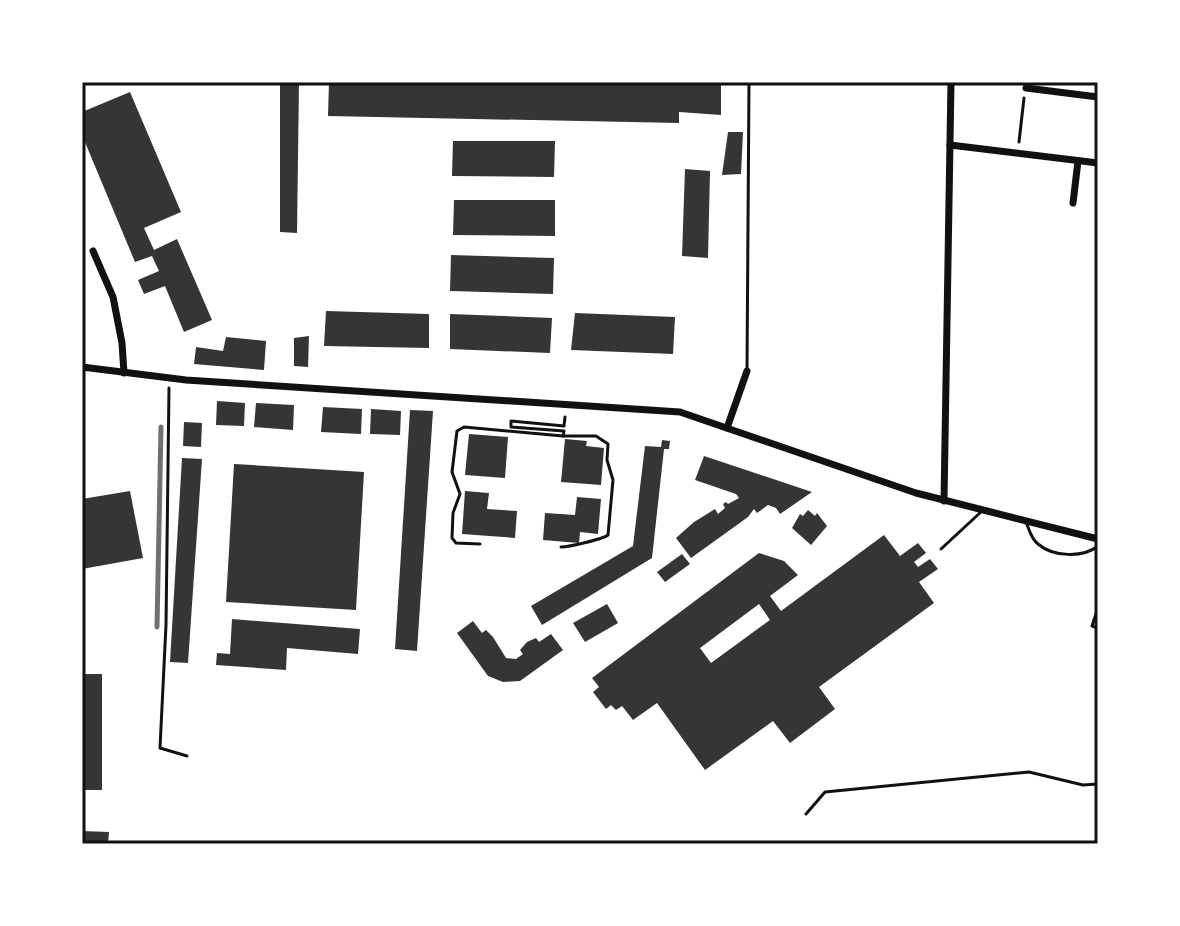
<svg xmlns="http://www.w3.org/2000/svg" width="1180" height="926" font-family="Mulish,sans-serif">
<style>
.building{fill:#353535;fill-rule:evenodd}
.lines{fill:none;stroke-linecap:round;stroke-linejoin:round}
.path{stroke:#111;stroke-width:3}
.service{stroke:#111;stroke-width:3}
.minor{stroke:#111;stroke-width:7}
.rail{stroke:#707070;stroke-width:5}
.neatline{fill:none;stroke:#111;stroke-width:3}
</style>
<rect width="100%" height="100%" fill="#fff"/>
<g class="building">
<polygon points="280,82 299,82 297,233 280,232"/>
<polygon points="329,82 679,85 680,82 721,82 721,115 679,112 679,123 328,116"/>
<polygon points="130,92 181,212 144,228 154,250 177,239 212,320 184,332 165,286 144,294 138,280 159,271 152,256 135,262 82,135 82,112"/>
<polygon points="728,132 743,132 741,174 722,175"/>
<polygon points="453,141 555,141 554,177 452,176"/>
<polygon points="685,169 710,171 708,258 682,256"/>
<polygon points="454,200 555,200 555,236 453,235"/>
<polygon points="451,255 554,258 553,294 450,291"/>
<polygon points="326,311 429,314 429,348 324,346"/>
<polygon points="575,313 675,317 673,354 571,350"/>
<polygon points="450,314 552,318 550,353 450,349"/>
<polygon points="309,336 308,367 294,366 294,338"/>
<polygon points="226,337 266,341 264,370 194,364 196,347 223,351"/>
<polygon points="217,401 245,403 244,426 216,425"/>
<polygon points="256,403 294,405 293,430 254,427"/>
<polygon points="323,407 362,409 361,434 321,432"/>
<polygon points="371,409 401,411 400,435 370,434"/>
<polygon points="410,410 433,411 417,651 395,649"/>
<polygon points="184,422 202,423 201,447 183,446"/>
<polygon points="469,434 508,437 505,478 465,475"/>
<polygon points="565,439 587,441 586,446 604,448 601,485 561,482"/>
<polygon points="662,440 670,441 669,449 664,449 652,558 542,625 531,606 633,546 645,446 661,447"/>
<polygon points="704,456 812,492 780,514 776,508 768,505 757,513 754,509 748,517 691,558 676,538 694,522 715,509 718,514 725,508 723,504 726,502 728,504 739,498 736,494 695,480"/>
<polygon points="182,458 202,459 188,663 170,662"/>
<polygon points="234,464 364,472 356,610 226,602"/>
<polygon points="130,491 143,558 82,569 82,499"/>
<polygon points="465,491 489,493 487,509 517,511 515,538 462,534"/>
<polygon points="577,497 601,499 598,534 580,532 579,543 543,540 545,513 575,515"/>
<polygon points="808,510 815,516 817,513 827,526 811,545 792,528 800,514 803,516"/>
<path d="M 884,535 L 900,556 L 918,543 L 926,553 L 914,562 L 918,567 L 930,559 L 938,569 L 919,582 L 934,603 L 819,687 L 835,709 L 790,743 L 773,721 L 705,770 L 657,703 L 633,720 L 622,706 L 616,710 L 611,705 L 606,709 L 593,692 L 599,687 L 592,678 L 759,553 L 784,561 L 798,575 L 770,596 L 781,611 ZM 759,604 L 770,620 L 711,663 L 700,648 Z"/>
<polygon points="682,554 690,564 665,582 657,572"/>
<polygon points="607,604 618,623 585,642 573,623"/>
<polygon points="232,619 360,629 358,654 287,648 286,670 216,665 217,653 230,654"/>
<polygon points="473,621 482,633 486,630 493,637 506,658 516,659 523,654 520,650 527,642 536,638 539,642 551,634 563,650 520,681 503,682 488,676 457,633"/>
<rect x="82" y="674" width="20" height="116"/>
<polygon points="82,831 109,832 108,844 82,844"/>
</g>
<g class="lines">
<g class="path">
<polyline points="1019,142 1024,98"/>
<polyline points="169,388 166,625 160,748 187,756"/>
<polyline points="480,544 456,543 452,538 453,513 460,494 452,472 457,431 464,427 563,436 564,431 511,427 511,421 564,426 565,417"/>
<path d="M 561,547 C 569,547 603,539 608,535 L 613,480 L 607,460 L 608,444 L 596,436 L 563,436"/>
<polyline points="1098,608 1092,626 1098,628"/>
</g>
<g class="service">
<polyline points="747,370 749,82"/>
<path d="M 1026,522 C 1029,529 1031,539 1038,544 C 1053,557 1083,558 1098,546"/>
<polyline points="941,549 982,511"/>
<polyline points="806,814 825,792 1029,772 1083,785 1098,784"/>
</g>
<g class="minor">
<polyline points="1026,88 1098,97"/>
<polyline points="950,145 1098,163"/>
<polyline points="1073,203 1078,161"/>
<polyline points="93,251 113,297 122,343 124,373"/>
<polyline points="82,367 186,380 680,412 916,493 1098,539"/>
<polyline points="727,428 747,371"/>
<polyline points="944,501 951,82"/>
</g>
<polyline class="rail" points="157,627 161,427"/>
</g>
<rect width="1180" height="926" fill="none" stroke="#ffffff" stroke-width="168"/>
<rect x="84" y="84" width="1012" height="758" class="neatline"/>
</svg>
